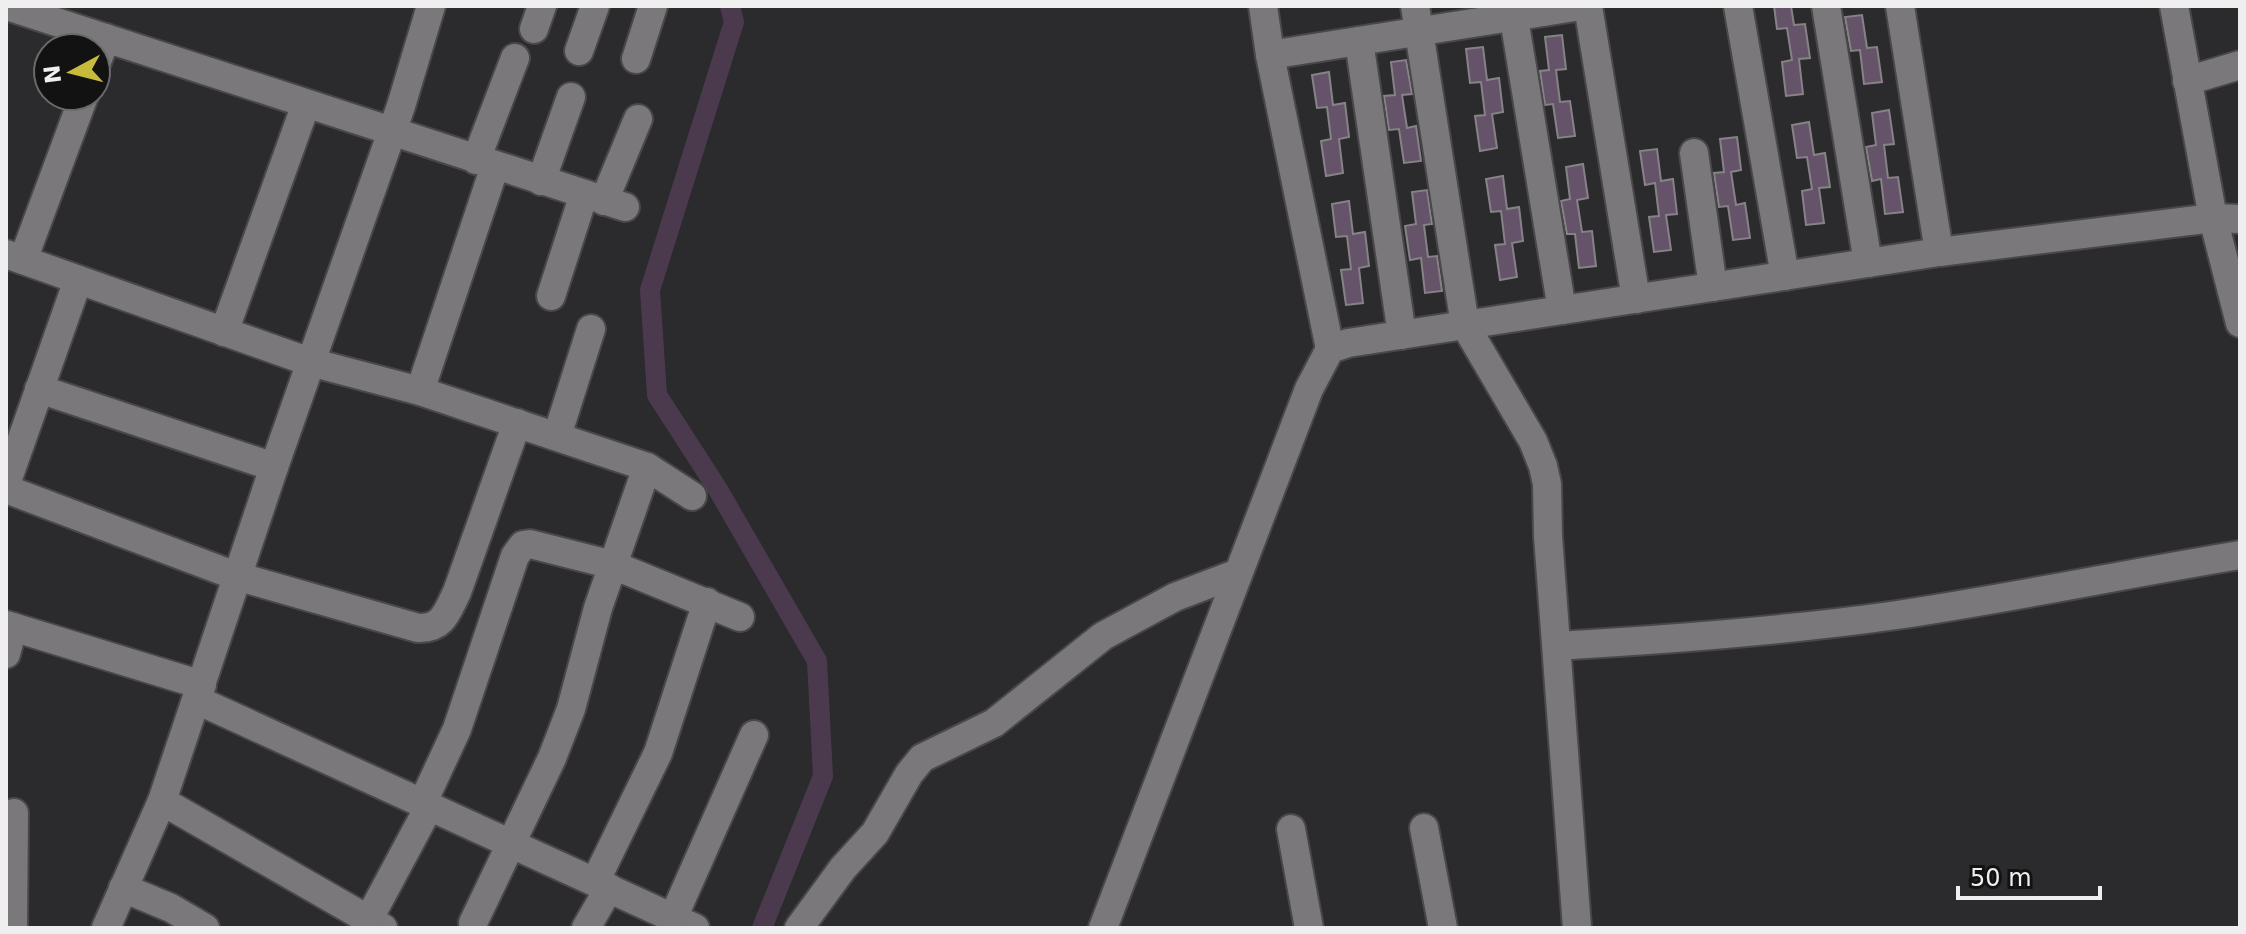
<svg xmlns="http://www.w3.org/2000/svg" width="2246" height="934" font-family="'DejaVu Sans',sans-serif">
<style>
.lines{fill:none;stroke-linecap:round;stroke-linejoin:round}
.canal{stroke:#4b3a4e;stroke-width:20}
.building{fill:#655369;stroke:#858386;stroke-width:2}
.minor-casing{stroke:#494749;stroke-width:32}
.minor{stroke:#7a787b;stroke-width:28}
</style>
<rect width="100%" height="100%" fill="#2b2a2c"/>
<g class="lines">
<polyline class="canal" points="730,6 734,22 650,290 657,395 717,488 817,661 823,776 762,928"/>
</g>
<g class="building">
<polygon points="1774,6 1791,6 1794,25 1805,24 1810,58 1799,59 1803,94 1786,96 1782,62 1792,60 1787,28 1777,29"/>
<polygon points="1862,15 1867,48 1877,47 1882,82 1864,84 1860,50 1851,51 1845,17"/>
<polygon points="1562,35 1566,69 1556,70 1560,102 1570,101 1575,136 1558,138 1553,104 1545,105 1540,71 1549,70 1545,37"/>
<polygon points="1483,47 1487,80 1499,78 1503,112 1492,114 1497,148 1480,151 1475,116 1485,115 1481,82 1470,83 1466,49"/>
<polygon points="1406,60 1412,94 1402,95 1407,128 1416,126 1421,161 1404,163 1399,129 1389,130 1384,96 1395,95 1391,62"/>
<polygon points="1329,72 1333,105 1345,103 1349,137 1339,139 1343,173 1326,176 1321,141 1331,139 1327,107 1317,108 1312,75"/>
<polygon points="1889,110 1894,144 1884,145 1888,178 1898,177 1903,212 1885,214 1881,179 1872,181 1866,147 1876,145 1872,113"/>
<polygon points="1809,122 1814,155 1825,153 1830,187 1819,188 1824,223 1806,225 1802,191 1812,189 1807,157 1797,158 1792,125"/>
<polygon points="1737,137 1741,170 1731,172 1736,205 1745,203 1750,238 1733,240 1728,206 1719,207 1714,173 1724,172 1720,139"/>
<polygon points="1657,149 1661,181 1673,179 1677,214 1666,215 1671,250 1654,252 1649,217 1659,216 1655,183 1645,185 1640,151"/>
<polygon points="1583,164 1588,198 1577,200 1582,232 1592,231 1596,266 1579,268 1575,234 1567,234 1561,201 1570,199 1566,167"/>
<polygon points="1503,176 1507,209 1519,207 1523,241 1512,243 1517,277 1500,280 1495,245 1505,244 1501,211 1491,212 1486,179"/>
<polygon points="1427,190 1432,224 1424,225 1428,257 1437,256 1442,291 1425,293 1421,258 1410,260 1405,226 1416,224 1412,192"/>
<polygon points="1349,201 1353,234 1365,232 1369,266 1359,268 1363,303 1346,305 1341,270 1351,269 1347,236 1336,237 1332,204"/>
</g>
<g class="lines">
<defs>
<g id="minor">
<polyline points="7,6 625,207"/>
<polyline points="1263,6 1270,55 1330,349"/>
<polyline points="1415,6 1465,325 1533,441 1543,466 1547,484 1548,536 1577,928"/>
<polyline points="1512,6 1562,310"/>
<polyline points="1588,6 1636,299"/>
<polyline points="1738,6 1785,276"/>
<polyline points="1826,6 1868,263"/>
<polyline points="1900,6 1939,252"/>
<polyline points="2174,6 2213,218 2240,323"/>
<polyline points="534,29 542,6"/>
<polyline points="1359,41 1402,335"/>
<polyline points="579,51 595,6"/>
<polyline points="1270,55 1581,6"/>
<polyline points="636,59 653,6"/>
<polyline points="96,64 106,38"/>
<polyline points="2187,81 2240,65"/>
<polyline points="1694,153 1713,287"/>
<polyline points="476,160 515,58"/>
<polyline points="541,181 571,97"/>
<polyline points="604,201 638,119"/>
<polyline points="6,254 310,362 420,391 647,467 598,608 571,709 552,758 473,923"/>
<polyline points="23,260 84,96"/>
<polyline points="551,296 584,194"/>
<polyline points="224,332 306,104"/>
<polyline points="39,389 274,467"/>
<polyline points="420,391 495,166"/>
<polyline points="557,436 591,329"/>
<polyline points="647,467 692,496"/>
<polyline points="6,484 78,280"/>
<path d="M 6,489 L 236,576 L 418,628 C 443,629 447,612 457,592 L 517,423"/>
<polyline points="6,625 202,685"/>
<path d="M 1557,646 C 1671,639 1784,631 1897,615 C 2012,598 2125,574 2240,555"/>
<polyline points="6,654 13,627"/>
<polyline points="197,700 695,928"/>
<polyline points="162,801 383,928"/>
<polyline points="423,802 457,729 515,556 523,545 530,544 613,565 740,617"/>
<polyline points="1424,828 1443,928"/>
<polyline points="1291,829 1309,928"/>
<polyline points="595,882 658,753 707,602"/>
<polyline points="123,888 171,908 205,928"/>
<polyline points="673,918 754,735"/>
<polyline points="13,928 14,813"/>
<polyline points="106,928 162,801 274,467 401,106 431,6"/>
<polyline points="364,928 430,805"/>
<polyline points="586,928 609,888"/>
<polyline points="799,928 843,868 875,833 909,774 922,758 994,723 1103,636 1175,597 1238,573"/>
<polyline points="1103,928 1309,389 1330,349 1348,343 1939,252 2213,218 2240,219"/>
</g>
</defs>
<use href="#minor" class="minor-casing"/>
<use href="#minor" class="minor"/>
</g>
<rect width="2246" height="934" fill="none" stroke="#f0eff0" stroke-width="16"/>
<g transform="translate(72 72) rotate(263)"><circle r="38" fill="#131213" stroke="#6b6a6b" stroke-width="2"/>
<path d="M0-6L14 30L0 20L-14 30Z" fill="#c7bb3c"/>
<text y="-12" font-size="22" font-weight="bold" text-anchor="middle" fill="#f0eff0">N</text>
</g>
<path d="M1958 886v12h142v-12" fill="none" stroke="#f0eff0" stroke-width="4"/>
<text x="1970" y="886" font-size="24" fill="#f0eff0" stroke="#131213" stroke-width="6" paint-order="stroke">50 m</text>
</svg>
